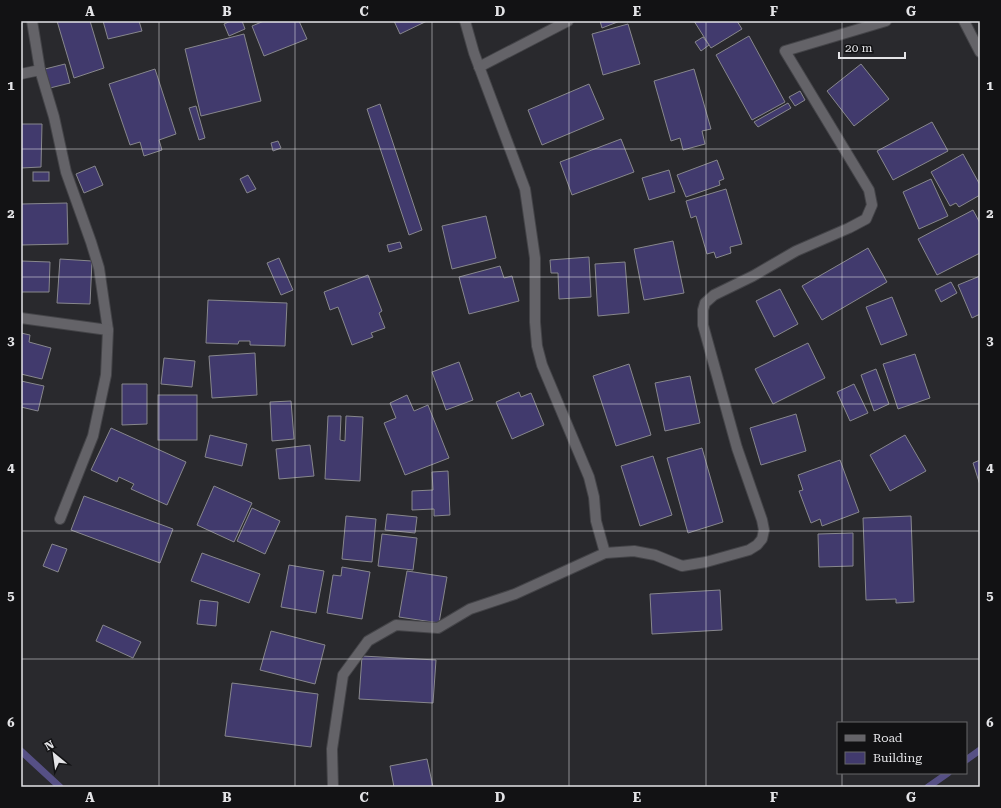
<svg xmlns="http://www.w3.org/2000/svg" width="1001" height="808" font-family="'Roboto Serif',serif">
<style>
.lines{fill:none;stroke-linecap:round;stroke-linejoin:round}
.stream{stroke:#565085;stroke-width:7}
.building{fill:#413a6d;stroke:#87878c}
.minor-casing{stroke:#444448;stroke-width:12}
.minor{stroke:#646368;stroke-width:10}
.grid{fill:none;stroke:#e4e4e7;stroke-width:1;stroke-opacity:0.55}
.neatline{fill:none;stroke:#e4e4e7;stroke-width:1.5}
.grid-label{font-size:13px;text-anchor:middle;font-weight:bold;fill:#e4e4e7}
</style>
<rect width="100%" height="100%" fill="#29292d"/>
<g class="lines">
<g class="stream">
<polyline points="21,751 60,787"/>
<polyline points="966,760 980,750"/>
<polyline points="928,787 948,773"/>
</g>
</g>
<g class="building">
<polygon points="57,21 90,21 104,68 74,78"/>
<polygon points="103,21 139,21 142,31 108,39"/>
<polygon points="231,21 242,21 245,29 229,36 224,24"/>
<polygon points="264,21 299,21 307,39 264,56 252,26"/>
<polygon points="394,21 427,21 400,34"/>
<polygon points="600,21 620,21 602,28"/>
<polygon points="694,21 737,21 742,29 711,48"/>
<polygon points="628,24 640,64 603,75 592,34"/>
<polygon points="244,34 261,101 201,116 185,49"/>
<polygon points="749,36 785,102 752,120 716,55"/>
<polygon points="703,37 709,45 701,51 695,42"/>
<polygon points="65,64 70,83 50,88 45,69"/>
<polygon points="861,64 889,99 854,126 827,91"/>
<polygon points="155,69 176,134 159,140 162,150 144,156 140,142 130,145 109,84"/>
<polygon points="694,69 711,129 702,131 705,144 683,150 680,138 671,141 654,81"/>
<polygon points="589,84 604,119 542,145 528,110"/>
<polygon points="800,91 805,100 795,106 789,97"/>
<polygon points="788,103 791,108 758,127 754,122"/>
<polygon points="380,104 422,230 409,235 367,109"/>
<polygon points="196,106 205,138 199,140 189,108"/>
<polygon points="932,122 948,151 893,180 877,151"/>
<polygon points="21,124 42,124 41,167 21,168"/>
<polygon points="621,139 634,172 572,195 560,162"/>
<polygon points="278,141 281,148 273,151 271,143"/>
<polygon points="963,154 980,185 980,195 959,207 956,203 950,206 931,172"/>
<polygon points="717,160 724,179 719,181 720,185 686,197 677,175"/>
<polygon points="95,166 103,185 84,193 76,174"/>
<polygon points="669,170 675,192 649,200 642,178"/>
<rect x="33" y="172" width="16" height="9"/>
<polygon points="248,175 256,189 247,193 240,179"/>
<polygon points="931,179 948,216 919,229 903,192"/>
<polygon points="726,189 742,244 730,247 731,253 716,258 714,252 707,254 696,216 691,218 686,201"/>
<polygon points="67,203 68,244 21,245 21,204"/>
<polygon points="973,210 980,223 980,253 937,275 918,239"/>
<polygon points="486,216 496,258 452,269 442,226"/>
<polygon points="673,241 684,293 644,300 634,249"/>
<polygon points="400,242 402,248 389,252 387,245"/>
<polygon points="868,248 887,282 822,320 802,286"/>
<polygon points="589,257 591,297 559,299 558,273 551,273 550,260"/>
<polygon points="279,258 293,290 281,295 267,263"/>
<polygon points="60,259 92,261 90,304 57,303"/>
<polygon points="21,261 50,262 49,292 21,292"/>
<polygon points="625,262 629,313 598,316 595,264"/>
<polygon points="500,266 504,278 512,276 519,301 469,314 459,277"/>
<polygon points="368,275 382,311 379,313 385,328 371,333 373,337 352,345 338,307 330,310 324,292"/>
<polygon points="980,276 980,314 972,318 958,285"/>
<polygon points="951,282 957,293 941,302 935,290"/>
<polygon points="780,289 798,324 774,337 756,301"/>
<polygon points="892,297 907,335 881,345 866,307"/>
<polygon points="208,300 287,303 285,346 250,345 250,341 239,341 238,344 206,343"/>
<polygon points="21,333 30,335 29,342 51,348 42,379 21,374"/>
<polygon points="808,343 825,378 773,404 755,369"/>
<polygon points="255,353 257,395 212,398 209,356"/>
<polygon points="915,354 930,398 898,409 883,364"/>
<polygon points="164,358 195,361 192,387 161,384"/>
<polygon points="459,362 473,400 446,410 432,372"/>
<polygon points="629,364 651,435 616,446 593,376"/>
<polygon points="876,369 889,404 874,411 861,375"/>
<polygon points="690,376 700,423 665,431 655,383"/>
<polygon points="21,381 44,386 38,411 21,407"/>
<polygon points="122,384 147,384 147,424 122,425"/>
<polygon points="854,384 868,413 850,421 837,392"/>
<polygon points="519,392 521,397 531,393 544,425 512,439 496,402"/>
<rect x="158" y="395" width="39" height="45"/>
<polygon points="407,395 414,411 428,405 449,458 405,475 384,423 396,418 390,403"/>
<polygon points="291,401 294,439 272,441 270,402"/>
<polygon points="796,414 806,451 761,465 750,428"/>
<polygon points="328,416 341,416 340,440 345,441 346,416 363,417 360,481 325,479"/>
<polygon points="111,428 186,462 167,505 131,489 134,484 119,477 117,482 91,470"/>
<polygon points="210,435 247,444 242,466 205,457"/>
<polygon points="905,435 926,471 890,491 870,455"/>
<polygon points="310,445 314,476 279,479 276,449"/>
<polygon points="702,448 723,522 688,533 667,458"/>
<polygon points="653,456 672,515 640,526 621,466"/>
<polygon points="840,460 859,512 822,526 820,519 811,523 799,491 803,490 798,475"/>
<polygon points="980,460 980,485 973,463"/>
<polygon points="448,471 450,515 434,516 434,509 412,510 412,491 433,490 432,472"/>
<polygon points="214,486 252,503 234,542 197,525"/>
<polygon points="84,496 173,529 160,563 71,530"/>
<polygon points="252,508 280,521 265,554 237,541"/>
<polygon points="387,514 417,517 415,533 385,530"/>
<polygon points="346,516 376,519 372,562 342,559"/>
<polygon points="911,516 914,602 896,603 896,599 866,600 863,518"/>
<polygon points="853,533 853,566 819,567 818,534"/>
<polygon points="382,534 417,538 413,570 378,566"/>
<polygon points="52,544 67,549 58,572 43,566"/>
<polygon points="202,553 260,574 249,603 191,581"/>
<polygon points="289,565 324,571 316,613 281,607"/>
<polygon points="342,567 370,572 362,619 327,613 333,575 341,576"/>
<polygon points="407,571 447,577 439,623 399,617"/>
<polygon points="720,590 722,630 652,634 650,594"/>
<polygon points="200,600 218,602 216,626 197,624"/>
<polygon points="103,625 141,642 133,658 96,641"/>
<polygon points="271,631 325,645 315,684 260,670"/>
<polygon points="362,656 436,660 433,703 359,699"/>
<polygon points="232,683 318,694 311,747 225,736"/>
<polygon points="427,759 433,787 394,787 390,766"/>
</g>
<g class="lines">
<defs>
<g id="minor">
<polyline points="32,21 40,70"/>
<polyline points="465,21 474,53 525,189 535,258 535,322 537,346 542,365 589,477 594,497 596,521 605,553"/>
<polyline points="964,21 980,52"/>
<polyline points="479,67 568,21"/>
<polyline points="21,74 40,70 54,117 66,172 91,242 99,268 108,330 106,375 93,436 60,519"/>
<polyline points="21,318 108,330"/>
<polyline points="333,787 332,749 343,675 368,641 396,625 438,628 470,609 515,594 605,553 634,551 655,555 682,566 706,562 749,550 757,545 762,539 764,530 762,520 737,448 703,325 703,310 705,303 714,295 753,276 796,251 849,228 866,219 872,205 869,190 785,51 886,21"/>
</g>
</defs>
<use href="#minor" class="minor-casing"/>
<use href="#minor" class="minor"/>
</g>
<path class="grid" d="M 159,21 L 159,787M 295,21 L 295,787M 432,21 L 432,787M 569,21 L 569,787M 706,21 L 706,787M 842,21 L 842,723M 21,149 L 980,149M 21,277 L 980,277M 21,404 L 980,404M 21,531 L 980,531M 21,659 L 980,659M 842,773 L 842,787"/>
<rect width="1001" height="808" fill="none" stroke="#121214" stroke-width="44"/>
<rect x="837" y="722" width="130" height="52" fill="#121214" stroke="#666668"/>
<rect x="845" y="735" width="20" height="6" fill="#646368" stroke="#666668"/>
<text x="873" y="742" font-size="12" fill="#e4e4e7">Road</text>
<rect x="845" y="752" width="20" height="12" fill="#413a6d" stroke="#666668"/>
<text x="873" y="762" font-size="12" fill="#e4e4e7">Building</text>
<g transform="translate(54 754) rotate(331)" stroke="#121214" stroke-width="3" paint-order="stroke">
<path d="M0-3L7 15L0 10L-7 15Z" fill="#e4e4e7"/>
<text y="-6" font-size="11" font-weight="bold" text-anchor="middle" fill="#e4e4e7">N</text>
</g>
<path d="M839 52v6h66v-6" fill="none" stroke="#e4e4e7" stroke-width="2"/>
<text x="845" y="52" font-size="12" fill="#e4e4e7" stroke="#121214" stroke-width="3" paint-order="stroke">20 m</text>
<rect x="22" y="22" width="957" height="764" class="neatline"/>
<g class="grid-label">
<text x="90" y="16">A</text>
<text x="227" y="16">B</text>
<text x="364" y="16">C</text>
<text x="500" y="16">D</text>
<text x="637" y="16">E</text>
<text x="774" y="16">F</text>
<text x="911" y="16">G</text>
<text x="11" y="90">1</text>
<text x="990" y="90">1</text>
<text x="11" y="218">2</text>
<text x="990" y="218">2</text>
<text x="11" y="345">3</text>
<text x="990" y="345">3</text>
<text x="11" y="472">4</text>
<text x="990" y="472">4</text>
<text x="11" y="600">5</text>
<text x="990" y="600">5</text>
<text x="11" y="727">6</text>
<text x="990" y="727">6</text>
<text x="90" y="802">A</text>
<text x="227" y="802">B</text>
<text x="364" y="802">C</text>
<text x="500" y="802">D</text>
<text x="637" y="802">E</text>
<text x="774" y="802">F</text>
<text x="911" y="802">G</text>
</g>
</svg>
